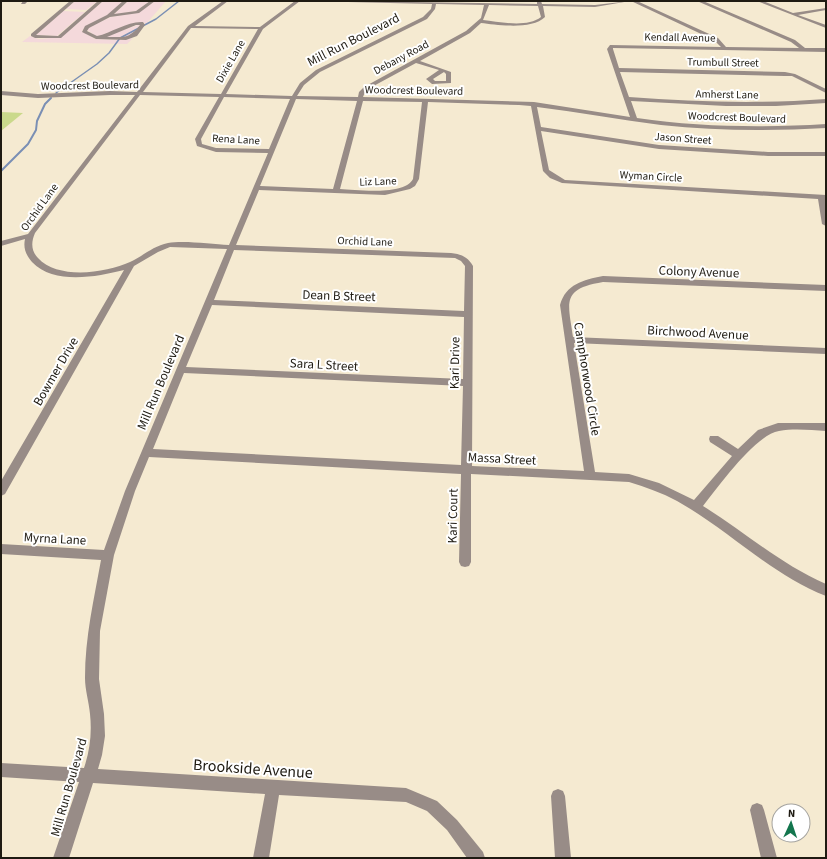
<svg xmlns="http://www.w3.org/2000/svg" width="827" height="859" font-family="'Source Sans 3',sans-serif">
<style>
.commercial{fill:#f4d9db}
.green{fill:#cad98b}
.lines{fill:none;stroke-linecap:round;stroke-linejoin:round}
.stream-far1{stroke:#7a8fb4;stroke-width:1.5}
.stream{stroke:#7a8fb4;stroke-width:2}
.minor{fill:#988c87;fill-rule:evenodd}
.labels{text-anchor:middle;stroke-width:4;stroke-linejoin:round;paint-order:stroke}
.far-street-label{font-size:11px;fill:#1f1b12;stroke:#fff}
.street-label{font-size:13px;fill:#1f1b12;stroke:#fff}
.near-street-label{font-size:16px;fill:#1f1b12;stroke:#fff}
</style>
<rect width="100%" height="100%" fill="#f5ead1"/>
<path class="commercial" d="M75 1H98L86 10 66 9Z
M103 1H123L108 16 85 27 82 31 95 39 125 40 133 38 127 44 22 42 30 36 39 39 61 37Z
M128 1H151L136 11 113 15Z
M155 1H166L146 24 142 22 97 37 87 30 89 27 111 17 139 12Z
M63 11 85 12 57 36 36 35Z
M137 25H140L129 37 101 38Z"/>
<path class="green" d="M1 112 23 113 1 131Z"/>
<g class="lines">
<path class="stream-far1" d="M56 93 97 64 109 53 120 38 156 19 179 1"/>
<path class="stream" d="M1 171 28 144 36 130 37 121 45 104 51 98"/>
<path class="minor" d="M23 1H28L25 4H21Z
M70 1H75L36 35 58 36 98 1H103L61 38H35L31 36V34Z
M123 1H128L114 14 136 11 150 1H155L139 13 110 17 89 28 87 31 97 36C111 33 128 21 143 22L145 25 137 36 126 40 96 39 82 32 85 26 107 15ZM136 25H140C129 39 124 37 107 37Z
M223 1H228L195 26 260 27 295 1H300L263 29 226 94 292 96 300 83 316 70 423 17 431 9 432 4 348 2 346 1 537 4V1H541L542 4 595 5 630 1 595 7 543 6 545 17C532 30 498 25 481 23L470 33 420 61 451 72V83L432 84 426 79 439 70 416 63 368 89 365 92 363 97 534 102 630 117 607 49 610 45 721 47 714 40 631 1H637L718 38 726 47 799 48 791 42 697 1H703L795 40 805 48H826V52L613 48V49L619 68 785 72 795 74 826 89V93L792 76H785L620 72 629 97C695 102 760 104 826 99V103L776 106H726L631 101 637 118C699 127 763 128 826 124V128C771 131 716 131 661 125 620 120 579 112 537 107L541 127 659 145 768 152H826V156H768L659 149 541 131 549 170 565 180 826 195V226L822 224 818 199 562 183 550 178 543 171 531 106 519 105 428 102 419 179 415 186 410 189 385 195 259 190 236 245 451 253C461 254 468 257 473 266L472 466 584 471 560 305C566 284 583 280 603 276L826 285V291L603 282C561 289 568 302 573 337L826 348V354L574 343 595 472 629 474 659 483 694 500 732 456 710 442 709 439 710 436H718L738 449 758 430 778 423H826V431C811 430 794 428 779 431 755 435 719 486 703 506 745 532 780 564 826 584V596C770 574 729 530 677 501 662 493 646 487 629 482L471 474V562L469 566 465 567 461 566 459 562 461 474 149 457 135 491 114 555 100 631 99 679 104 714 105 736 102 755 98 769 406 788 437 801 457 820 483 852 485 858H467L447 830 427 811 406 802 279 795 269 858H253L265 794 93 783 69 858H53L79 782 1 777V763L84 768C90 750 92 733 90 714 89 702 85 690 85 678 85 637 94 599 101 560L1 554V544L104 550 125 491 227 249 170 247 158 252 134 266 5 494 1 496V481L124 270C96 277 54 285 32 262 26 255 23 248 25 239L1 246V241L28 234 135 95H110L38 98 1 95V91L38 94 110 91 137 92 188 26ZM436 4 484 5 481 18 466 31 364 87 359 92 358 97 297 96 304 85 320 72 427 19 435 9ZM489 5 538 6 541 17C527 28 500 22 483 20ZM191 28 258 29 221 94 143 92ZM444 72 446 74V81H435L433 79ZM140 95 219 97 195 139 197 146 216 152 268 153 229 245C212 244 183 240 168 243 153 246 143 256 130 262 106 273 58 280 38 258 31 251 31 242 35 233ZM224 97 290 99 269 149 216 148 202 144 201 139ZM296 99 357 101 333 189 260 186ZM363 101 422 102 413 179C404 196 357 190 340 189ZM234 250 455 258 461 261 465 266 464 311 214 300ZM212 305 464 317 463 379 186 367ZM184 373 463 386 461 465 153 449Z
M757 1H763L793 13 826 8V10L798 15 826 25V28Z
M558 789 563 791 565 796 571 858H555L551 796 553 791Z
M757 803 762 805 764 810 777 858H761L750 810 752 805Z"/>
</g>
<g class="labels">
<g class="far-street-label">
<text transform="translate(680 37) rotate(1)" y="4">Kendall Avenue</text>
<text transform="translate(401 57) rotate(-28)" y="4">Debany Road</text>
<text transform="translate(230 61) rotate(-60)" y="4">Dixie Lane</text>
<text transform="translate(723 62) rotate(1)" y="4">Trumbull Street</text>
<text transform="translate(90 85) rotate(-1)" y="4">Woodcrest Boulevard</text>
<text transform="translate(414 90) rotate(1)" y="4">Woodcrest Boulevard</text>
<text transform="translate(727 94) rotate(1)" y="4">Amherst Lane</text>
<text transform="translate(737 117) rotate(2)" y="4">Woodcrest Boulevard</text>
<text transform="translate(683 138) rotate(4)" y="4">Jason Street</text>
<text transform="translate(236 139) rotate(3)" y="4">Rena Lane</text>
<text transform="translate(651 176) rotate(3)" y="4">Wyman Circle</text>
<text transform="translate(378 181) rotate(-2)" y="4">Liz Lane</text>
<text transform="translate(39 207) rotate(-54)" y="4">Orchid Lane</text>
<text transform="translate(365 241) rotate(2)" y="4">Orchid Lane</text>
</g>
<g class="street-label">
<text transform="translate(353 39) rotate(-27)" y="5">Mill Run Boulevard</text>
<text transform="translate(699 271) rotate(2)" y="5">Colony Avenue</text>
<text transform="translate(339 295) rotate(2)" y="5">Dean B Street</text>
<text transform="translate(698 332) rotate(3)" y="5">Birchwood Avenue</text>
<text transform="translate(454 363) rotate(-89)" y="5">Kari Drive</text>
<text transform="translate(324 364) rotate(3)" y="5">Sara L Street</text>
<text transform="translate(55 371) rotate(-60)" y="5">Bowmer Drive</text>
<text transform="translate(588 379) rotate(81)" y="5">Camphorwood Circle</text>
<text transform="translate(160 382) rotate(-67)" y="5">Mill Run Boulevard</text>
<text transform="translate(502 458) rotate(3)" y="5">Massa Street</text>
<text transform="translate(452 516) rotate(-89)" y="5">Kari Court</text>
<text transform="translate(55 538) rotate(3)" y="5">Myrna Lane</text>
<text transform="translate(68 787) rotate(-74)" y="5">Mill Run Boulevard</text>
</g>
<g class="near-street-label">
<text transform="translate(253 768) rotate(4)" y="6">Brookside Avenue</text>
</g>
</g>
<rect width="827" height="859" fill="none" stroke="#1f1b12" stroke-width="4"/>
<g transform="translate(791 823) rotate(3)"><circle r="19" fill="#ffffff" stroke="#a5a4a0"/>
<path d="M0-3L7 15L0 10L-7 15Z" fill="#13764e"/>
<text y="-6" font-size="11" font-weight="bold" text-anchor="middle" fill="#1f1b12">N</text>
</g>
</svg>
